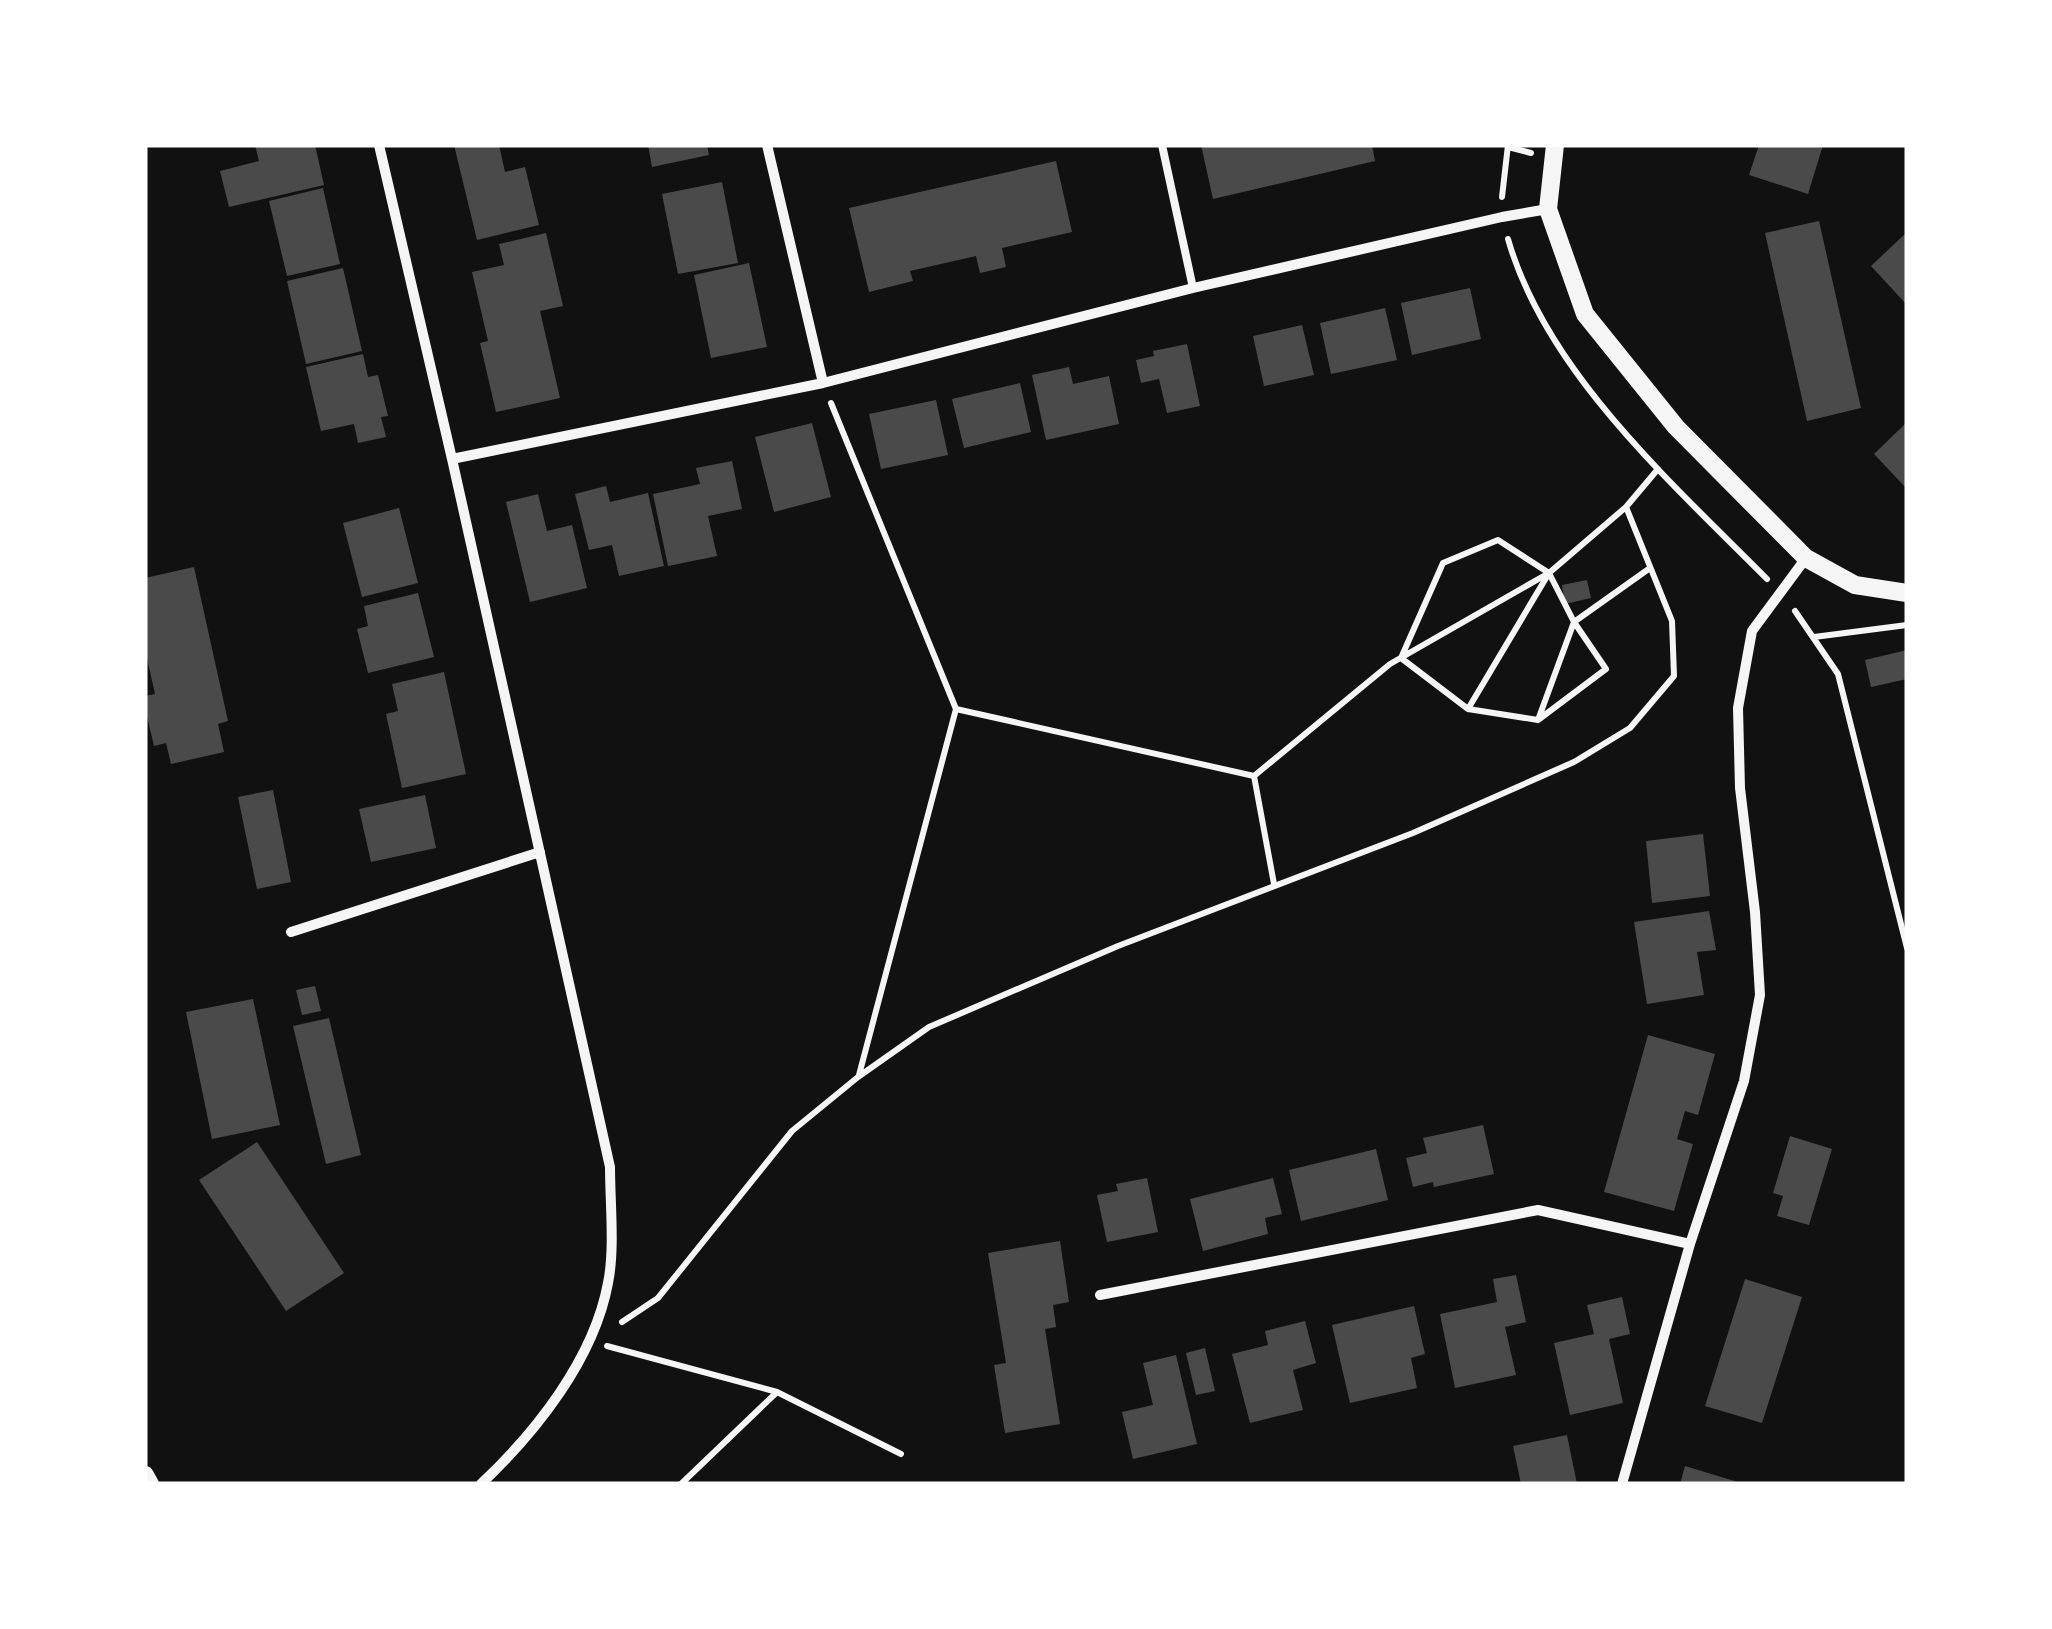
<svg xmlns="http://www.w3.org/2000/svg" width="2052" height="1629" font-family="'IBM Plex Serif',serif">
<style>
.building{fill:#4a4a4a}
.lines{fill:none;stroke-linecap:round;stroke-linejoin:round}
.path{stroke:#f5f5f5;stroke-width:6}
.service{stroke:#f5f5f5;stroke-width:8}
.minor{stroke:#f5f5f5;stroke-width:10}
.tertiary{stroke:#f5f5f5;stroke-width:18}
</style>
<rect width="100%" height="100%" fill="#111"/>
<path class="building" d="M255 145H315L324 185 229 207 220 171 259 161Z
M454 145H499L505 172 525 167 539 225 477 240Z
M648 145H707L709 155 652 167Z
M1201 145H1372L1375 161 1213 199Z
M1759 145H1823L1808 194 1749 175Z
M1056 161 1072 232 1002 248 1006 267 980 273 976 256 910 271 913 281 869 292 849 208Z
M722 182 738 263 678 274 662 194Z
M323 188 340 264 287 276 269 201Z
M1819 221 1861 408 1807 421 1765 233Z
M1907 232V305L1871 266Z
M546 233 563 306 540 311 560 398 496 412 480 343 488 341 472 272 504 265 499 244Z
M749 263 767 347 711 358 694 275Z
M343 268 362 351 306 364 287 281Z
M1470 288 1481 339 1412 355 1401 303Z
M1385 308 1397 360 1331 374 1320 323Z
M1302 325 1314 375 1264 386 1253 336Z
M1187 344 1200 406 1167 413 1159 379 1141 383 1136 360 1154 356 1153 351Z
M363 354 368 377 378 375 388 416 381 417 386 437 358 443 354 424 321 431 306 367Z
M1069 367 1073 384 1109 376 1119 424 1046 440 1032 375Z
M1020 383 1031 432 964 448 952 399Z
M936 400 948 455 881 469 869 414Z
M1907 422V489L1874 454Z
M812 423 831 497 774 512 755 437Z
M732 461 742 509 708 516 717 556 668 566 653 494 700 484 696 468Z
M606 486 610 502 648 493 664 566 619 576 612 545 589 550 575 494Z
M538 494 547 531 572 525 587 588 530 602 506 502Z
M399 508 418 583 362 597 343 523Z
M194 567 228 721 218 724 224 752 171 764 166 743 154 746 145 708V696L155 694 145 649V578Z
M1587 580 1591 598 1565 604 1562 585Z
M418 593 434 657 368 673 357 629 368 626 364 606Z
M1907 650V679L1871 687 1865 660Z
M444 672 466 774 402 788 386 714 398 711 392 684Z
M273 790 291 882 257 889 238 797Z
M425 795 436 848 371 862 359 809Z
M1703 834 1710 896 1652 903 1646 841Z
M1709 911 1716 950 1697 952 1704 995 1647 1004 1634 922Z
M315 986 321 1011 302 1015 296 990Z
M253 999 280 1125 212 1139 186 1012Z
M329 1018 361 1155 326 1164 293 1026Z
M1648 1035 1715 1054 1698 1115 1685 1111 1677 1139 1693 1144 1674 1211 1604 1192Z
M1483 1125 1494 1174 1434 1187 1433 1182 1413 1187 1406 1158 1427 1153 1423 1138Z
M1790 1136 1832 1149 1809 1225 1777 1216 1783 1196 1773 1193Z
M257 1142 344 1273 286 1311 199 1180Z
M1376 1149 1388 1200 1301 1221 1289 1170Z
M1147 1178 1158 1232 1107 1242 1097 1195 1118 1191 1116 1184Z
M1273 1178 1282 1214 1265 1218 1268 1234 1203 1251 1190 1199Z
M1060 1241 1069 1302 1053 1305 1056 1327 1045 1329 1060 1424 1005 1433 994 1365 1006 1363 988 1253Z
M1516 1275 1526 1322 1505 1327 1516 1375 1455 1388 1440 1314 1497 1302 1493 1279Z
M1745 1279 1802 1297 1762 1423 1705 1406Z
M1622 1297 1630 1334 1609 1339 1623 1403 1570 1415 1554 1343 1594 1334 1587 1305Z
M1414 1306 1425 1354 1411 1358 1417 1388 1350 1403 1332 1325Z
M1305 1321 1316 1363 1293 1370 1303 1410 1250 1423 1232 1354 1268 1345 1265 1331Z
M1205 1348 1215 1391 1196 1395 1186 1353Z
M1176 1355 1197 1444 1133 1459 1122 1412 1153 1405 1143 1363Z
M1567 1435 1577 1484H1521L1513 1446Z
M1685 1466 1741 1483V1484H1680Z"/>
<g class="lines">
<path class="path" d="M1508 147 1531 153
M1502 197 1508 145
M1508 239C1546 372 1672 483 1767 579
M831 403 956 709
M1795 611 1838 674 1907 948
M1814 637 1907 625
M1468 709 1538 720 1574 622 1650 568
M1538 720 1606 669 1574 622 1549 573 1498 540 1443 563 1401 658 1468 709 1549 573
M1274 884 1254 776 1390 664 1549 573 1626 507
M859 1075 956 709 1254 776
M622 1322 658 1298 792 1131 858 1077 929 1027 1118 946 1413 833 1574 762 1630 728 1674 676 1672 621 1626 507 1658 469
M607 1346 777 1392 901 1454
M681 1484 776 1393"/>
<path class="service" d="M1162 145 1193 288"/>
<path class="minor" d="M379 145 452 459
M767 145 823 383
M291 932 540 852
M1100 1295 1538 1210 1690 1244
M481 1484C536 1432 594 1359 608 1283 615 1249 610 1203 610 1167L452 459 823 383 1193 288 1502 217 1548 209
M1622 1484 1690 1244 1744 1081 1760 995 1755 912 1740 788 1738 708 1752 631 1806 558"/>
<path class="tertiary" d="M1555 145 1548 209 1585 314 1676 427 1806 558 1855 585 1907 593
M145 1475 150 1484"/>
</g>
<rect width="2052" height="1629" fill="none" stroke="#ffffff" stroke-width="295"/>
</svg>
